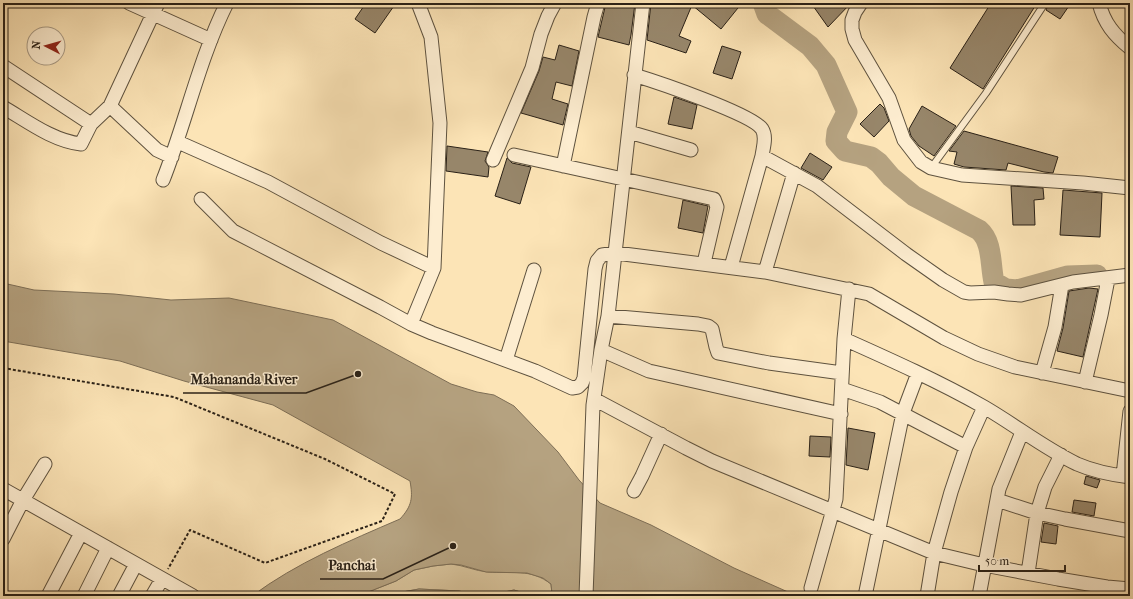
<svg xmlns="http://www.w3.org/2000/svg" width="1133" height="599" font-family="'IM FELL French Canon',serif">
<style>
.green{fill:#d8c39b;stroke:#817259}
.water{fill:#b5a280;stroke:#7d6e56}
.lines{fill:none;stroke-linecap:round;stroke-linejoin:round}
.river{stroke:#b5a280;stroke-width:21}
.building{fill:#97866a;stroke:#2a2117}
.service-casing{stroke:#5e523f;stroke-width:8}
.minor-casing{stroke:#5e523f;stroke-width:15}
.path{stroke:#2a2117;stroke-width:2;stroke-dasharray:3 2;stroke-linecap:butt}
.service{stroke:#fdedd0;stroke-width:6}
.minor{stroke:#fdedd0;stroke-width:13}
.leader{fill:none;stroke:#2a2117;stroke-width:1.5}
.callout-dot{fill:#2a2117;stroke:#fdedd0;stroke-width:1.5}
.callout-label{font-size:14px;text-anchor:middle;font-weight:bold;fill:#2a2117;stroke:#fdedd0;stroke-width:3;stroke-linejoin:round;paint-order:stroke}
</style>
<rect width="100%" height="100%" fill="#fce4b6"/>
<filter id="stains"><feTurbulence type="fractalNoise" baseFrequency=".005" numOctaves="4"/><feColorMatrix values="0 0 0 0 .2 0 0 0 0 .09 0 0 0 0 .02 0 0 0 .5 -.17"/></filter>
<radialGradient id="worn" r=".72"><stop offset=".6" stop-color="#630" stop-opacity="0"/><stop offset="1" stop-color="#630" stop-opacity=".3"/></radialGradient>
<path class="green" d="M451 564C463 565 475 571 488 572 512 574 530 568 551 584L552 594 549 596H533L514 590 491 595 480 596 459 591 419 589 397 593 388 596H358L396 581 414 570 433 566Z"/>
<path class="water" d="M3 283 34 290 114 294 171 300 229 298 333 320 451 384 477 392 494 395 514 406 558 452 579 480 600 503 651 525 734 568 797 596H549L552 594 551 584 543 578 527 573 486 572 461 565 451 564 433 566 414 570 396 581 358 596H252C296 563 349 541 400 519 412 506 413 498 410 481L273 405 184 381 120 361 3 341Z
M419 589 459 591 480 596 491 595 514 590 533 596H388L397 593Z"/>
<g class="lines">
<path class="river" d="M763 3 767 14 810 46 826 65 847 112 837 132 836 141 845 151 871 157 879 163 891 177 914 196 979 230C993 242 990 265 994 282L1006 289 1017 290 1068 276 1097 275"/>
</g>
<path class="building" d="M366 3H396L375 33 355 19Z
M606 3H635L631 35 629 45 598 37Z
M651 3H742L721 29 692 5 679 36 691 41 686 53 647 40Z
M811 3H851L828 27Z
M991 3H1040L1039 4 1037 3 983 89 950 68Z
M1049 3H1071L1060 19 1046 10Z
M559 45 579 51 572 86 556 82 552 99 568 104 563 125 521 113 539 71 543 57 555 60Z
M722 46 741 52 732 79 713 73Z
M674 97 697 105 692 129 668 124Z
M880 104 884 108 889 121 874 137 860 124Z
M922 106 956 126 934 156 919 146 911 136 909 129Z
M964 131 1058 157 1053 173 1044 172 1008 163 1006 170 964 167 954 164 957 152 949 151Z
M447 146 488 152 485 161 489 167 488 177 446 171Z
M810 153 832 167 823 180 801 168Z
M507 158 512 163 531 167 520 204 495 196Z
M1011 186 1043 188 1044 199 1034 200 1035 225H1013Z
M1063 190 1102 193 1100 237 1060 235Z
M683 200 708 206 703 233 678 228Z
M1089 288 1098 289 1083 357 1057 351 1063 328 1069 291Z
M848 428 875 433 868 470 846 465Z
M810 436 831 437 830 457 809 456Z
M1086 476 1100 480 1097 488 1084 484Z
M1074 500 1096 503 1094 516 1072 512Z
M1044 523 1058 526 1056 544 1041 542Z"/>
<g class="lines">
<defs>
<path id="service" d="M931 168 986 93 1045 3"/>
<path id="minor" d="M129 3 211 40
M861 3 855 12 852 20V29L855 40 889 98 904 140 921 162 931 168 962 175 1083 183 1130 188
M1099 3C1104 23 1114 35 1130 48
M3 66 91 124
M634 75C657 82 752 114 762 129 767 137 763 148 762 156L731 267
M110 106 158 3
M3 107C27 121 53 141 81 144L91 124 110 106 157 150 172 157
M629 132 691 150
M178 142 268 182 381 243 434 268
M514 155 714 199 717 207 704 263
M762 156 817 186 906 254 943 280 964 292 970 293 994 292 1008 294 1021 295 1073 282 1130 275
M493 160 532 68 541 34 548 16 555 3
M563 166 594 17 598 3
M163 180C186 122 199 59 227 3
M201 199 233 231 380 307 411 324 432 333 535 371 572 388 578 387 582 383 584 378 595 269 597 261 602 255 616 253 765 272 869 294 944 338 978 354 1015 367 1130 391
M765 272 794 173
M608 316 698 324 708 326 712 329 716 347 718 353 723 354 769 363 842 373
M411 324 434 268 440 123 431 37 418 3
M844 339C891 360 938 381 984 407 1015 425 1044 448 1077 464 1093 471 1113 475 1130 477
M601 350 649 371 841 414
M506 360 534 270
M1042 373 1055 327 1062 285
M1085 382 1101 315 1108 279
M842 389 880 402 966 447
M594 399 686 448 712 461 934 553 984 565 1058 579 1107 587 1130 589
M1123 476 1130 411
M3 489 193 596
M634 491 642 476 661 434
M997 500 1037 513 1065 519 1130 531
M3 539 23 500 45 464
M1028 573 1037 513 1045 487 1061 455
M811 588 836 499 844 339 849 289
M48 596 81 533
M84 596 108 548
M119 596 136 564
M152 596 162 579
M586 596 593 405 601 350 608 316 643 3
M865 596 903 413 918 373
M927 596 934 553 951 492 966 447 984 407
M979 596 999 489 1022 432"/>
</defs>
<use href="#service" class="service-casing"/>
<use href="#minor" class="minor-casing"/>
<path class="path" d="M3 368 174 397 325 459 395 494 382 521 265 563 190 530 168 569"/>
<use href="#service" class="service"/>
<use href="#minor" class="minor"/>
</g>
<path class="leader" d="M358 374L306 393H183M453 546L383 579H320"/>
<g class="callout-dot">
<circle cx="358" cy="374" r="4"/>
<circle cx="453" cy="546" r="4"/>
</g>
<g class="callout-label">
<text x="244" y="384">Mahananda River</text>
<text x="352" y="570">Panchai</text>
</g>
<rect width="1133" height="599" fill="none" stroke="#fce4b6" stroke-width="16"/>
<rect x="4" y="4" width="1125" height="591" fill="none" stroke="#2a2117" stroke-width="2"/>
<rect x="8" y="8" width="1117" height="583" fill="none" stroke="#2a2117"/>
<g transform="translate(46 46) rotate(276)"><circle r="19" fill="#fdedd0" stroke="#a99b86"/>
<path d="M0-3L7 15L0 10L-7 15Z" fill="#8f2418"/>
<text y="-6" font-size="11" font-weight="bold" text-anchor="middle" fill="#2a2117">N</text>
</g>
<path d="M979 565v6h86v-6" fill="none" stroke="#2a2117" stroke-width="2"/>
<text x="985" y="565" font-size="12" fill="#2a2117" stroke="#fdedd0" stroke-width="3" paint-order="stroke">50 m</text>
<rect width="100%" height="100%" filter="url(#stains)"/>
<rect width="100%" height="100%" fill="url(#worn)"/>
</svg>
